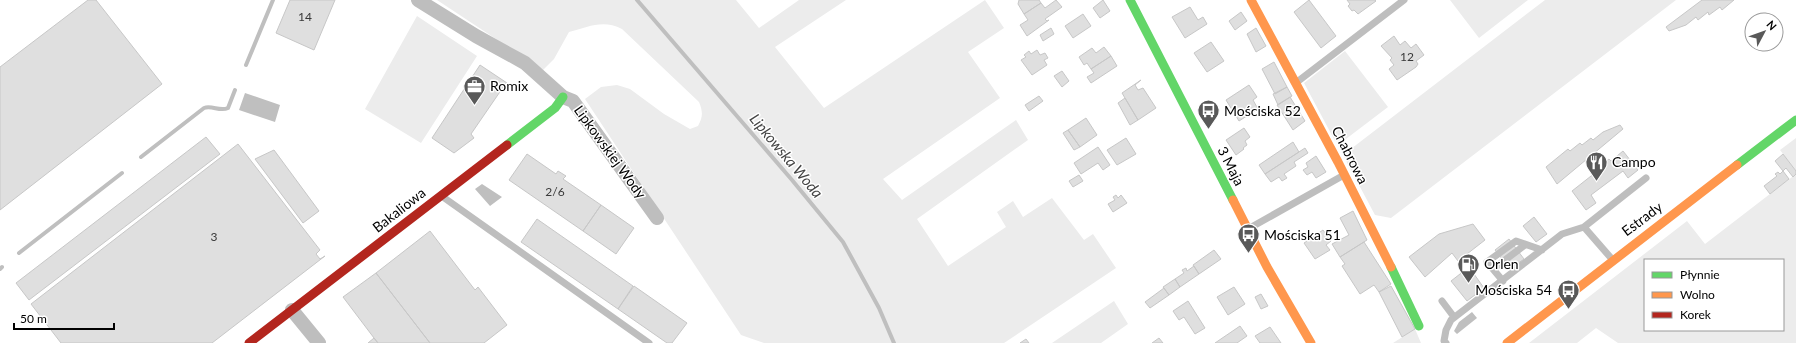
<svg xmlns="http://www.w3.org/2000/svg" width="1796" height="343" font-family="Lato,sans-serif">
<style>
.green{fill:#ececec;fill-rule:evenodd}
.water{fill:#bfbfbf}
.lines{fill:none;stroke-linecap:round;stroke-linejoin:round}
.stream{stroke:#bfbfbf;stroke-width:4}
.building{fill:#dfdfdf;stroke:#c7c7c7}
.lane{stroke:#bebebe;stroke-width:7}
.street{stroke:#bebebe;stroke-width:14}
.fast{stroke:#63d668;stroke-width:9}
.slow{stroke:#ff974d;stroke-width:9}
.jam{stroke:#b3261e;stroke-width:9}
.labels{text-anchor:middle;stroke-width:3;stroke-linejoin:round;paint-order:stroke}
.number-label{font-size:12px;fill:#383838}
.poi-label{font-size:14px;fill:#000;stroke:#fff;text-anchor:start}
.street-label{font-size:14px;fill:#000;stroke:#fff}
.water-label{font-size:15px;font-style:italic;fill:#444;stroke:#fff}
</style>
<rect width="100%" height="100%" fill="#fff"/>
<path class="green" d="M437 0H736L759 28 799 0H846L775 47 824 108 985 0 1004 28 968 52 1000 98 883 179 902 200 1016 120 1028 140 917 219 948 266 1006 227 997 212 1013 201 1023 217 1052 198 1084 240 1093 234 1116 268 1004 343H764L741 335 585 99 601 87 617 85 630 89 664 114 690 129 698 126C703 117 703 112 699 102L622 29C603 19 588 27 569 32L554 59 543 70Z
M1450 0H1528L1479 38Z
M1545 0H1676L1391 218 1375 215 1343 155Z
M417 16 477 56 421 143 365 109Z
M1345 51 1388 107 1342 142 1335 141 1304 83Z
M1796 138V171L1780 150Z
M1796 174V343H1618L1596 328 1577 343H1529L1687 221 1705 244ZM1645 260H1783V330H1645Z
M1114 301 1128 324 1101 343H1052Z
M1415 329 1421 343H1393Z"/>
<path class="water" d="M245 93 280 105 275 122 239 110Z
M482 184 502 197 490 206 475 189Z
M1472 312 1477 318 1457 334 1454 331 1459 322Z"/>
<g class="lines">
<path class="stream" d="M637 0 792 180 843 242 879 308 894 343
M246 65 273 0
M141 157 204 108C212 105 220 112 228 108L235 90
M19 253 122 173
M0 269 2 267"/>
</g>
<path class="building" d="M88 0H96L162 84 0 210V67Z
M290 0H335L314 50 276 33Z
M1019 0H1039L1041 3 1024 14 1018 4Z
M1056 0 1062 7 1045 19 1047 21 1049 20 1027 36 1020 25 1028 20 1024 14 1041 3 1045 8Z
M1103 0 1110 11 1100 18 1093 8Z
M1309 0 1336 36 1321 48 1294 12Z
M1347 0H1375L1376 1 1358 14 1354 10 1352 11 1348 6 1350 4Z
M1702 0H1734L1722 10 1720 7 1709 15 1708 12 1698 20 1696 17 1686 25 1669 31 1666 27Z
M1190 7 1198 20 1203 17 1207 24 1185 38 1172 17Z
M1241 12 1247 21 1235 30 1229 21Z
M1083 14 1091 26 1073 38 1065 26Z
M1051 28 1054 34 1043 41 1040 35Z
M1256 28 1266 46 1256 52 1247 34Z
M1394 36 1400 45 1405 41 1411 48 1416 44 1424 55 1416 61 1418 64 1416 67 1397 80 1389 69 1394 65 1390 60 1392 58 1381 46Z
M1211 42 1224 61 1207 72 1194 53Z
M1104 47 1111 56 1091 69 1087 63 1084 65 1079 57 1092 48 1096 53Z
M1037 50 1040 55 1045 53 1048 58 1044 60 1047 65 1032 75 1021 60 1026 57 1024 55 1029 51 1031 54Z
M1111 56 1117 66 1091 83 1087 77 1094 73 1091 69Z
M1274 62 1287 87 1275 94 1262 69Z
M480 65 507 83H506L471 134 474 138 454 153 432 138Z
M1062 71 1069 81 1062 87 1054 76Z
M1141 80 1135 85 1138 90 1143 88 1156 108 1138 120 1122 93Z
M1249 85 1257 97 1253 100 1258 109 1239 121 1226 100Z
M1287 87 1292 96 1278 105 1273 94Z
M1039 96 1043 101 1029 111 1025 105Z
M1290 97 1305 121 1293 130 1277 105Z
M1125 98 1138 120 1130 125 1118 103Z
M1086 118 1097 135 1080 147 1068 130Z
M1620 125 1623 129 1557 184 1546 167 1568 149 1570 151 1580 143 1582 145 1591 138 1593 140 1603 132Z
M1244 128 1250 137 1245 141 1247 145 1243 148 1244 149 1236 155 1226 140Z
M1068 130 1080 147 1074 150 1063 133Z
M206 137 220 154 29 300 16 283Z
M1126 138 1136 154 1117 165 1107 150Z
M1293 142 1299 152 1265 174 1259 165Z
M238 144 320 250 316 254 320 259 325 256 212 343H61L31 304Z
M1098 147 1110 165 1103 170 1098 163 1081 174 1074 163Z
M1305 148 1308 153 1294 162 1296 166 1284 174 1287 178 1282 181 1279 177 1271 182 1265 174Z
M274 150 319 211 303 223 255 159Z
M1623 151 1638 170 1628 178 1623 171 1591 195 1596 203 1586 210 1572 191 1605 165 1604 163 1609 159 1611 161Z
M527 154 556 174 558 171 566 176 563 179 601 205 583 231 509 180Z
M1783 154 1796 171V174L1793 177 1786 168 1783 171 1775 161Z
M1316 156 1326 172 1316 178 1312 172 1307 175 1303 170 1308 167 1306 163Z
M1783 171 1789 179 1770 194 1764 186 1777 176 1775 174 1778 172 1780 174Z
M1079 175 1083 181 1073 187 1069 181Z
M1116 195 1118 198 1121 195 1127 203 1113 212 1108 204 1115 200 1113 197Z
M601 205 634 228 616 254 583 231Z
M1353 211 1367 240 1340 257 1332 244 1349 235 1340 218Z
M1534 217 1547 234 1536 242 1523 226Z
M537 219 633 286 618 309 521 242Z
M1473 224 1485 240 1458 261 1452 253 1425 277 1409 257 1439 234Z
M1323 230 1331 241 1326 245 1330 250 1315 259 1304 243Z
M430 231 475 290 478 287 507 325 484 343H430L376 273Z
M1509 239 1524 259 1510 269 1495 250Z
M1364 242 1391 284 1379 292 1374 285 1360 294 1342 266 1345 264 1340 257Z
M1214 250 1221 259 1199 274 1193 265Z
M1194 266 1199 274 1180 287 1175 279 1184 273 1182 270 1186 268 1187 271Z
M1469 267 1484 288 1467 301 1451 281Z
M376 273 430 343H378L374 338 343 297Z
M1175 279 1180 287 1169 295 1163 287Z
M634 286 687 323 672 343H667L618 309Z
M1391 286 1415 329 1402 337 1379 292Z
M1234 287 1245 304 1228 315 1217 297Z
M1164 288 1169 295 1150 308 1145 302Z
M1261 294 1268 306 1261 309 1255 297Z
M1188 301 1205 328 1195 334 1184 317 1179 320 1173 311Z
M1240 326 1247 336 1237 343H1215Z
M1270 327 1281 343H1260L1255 336Z
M374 338 378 343H368Z
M1159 338 1163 343H1152Z
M1026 339 1029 343H1020Z"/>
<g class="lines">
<path class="lane" d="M1297 82 1404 0
M443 197 649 343
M1584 227 1646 178
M1248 229 1344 175
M1493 269 1525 245
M1503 281 1487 262 1516 241 1542 250
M1442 301 1454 317
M1446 343 1444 341 1446 330 1451 320 1562 234 1584 227 1611 258"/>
<path class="street" d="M418 0 476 36 525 63 563 97 573 101 657 218
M292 310 319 343"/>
<path class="fast" d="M1130 0 1233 200
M507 145 555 108 563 97
M1737 165 1796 120
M1391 267 1419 326"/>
<path class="slow" d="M1251 0 1338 162 1391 267
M1233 200 1267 267 1311 343
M1507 343 1737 165"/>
<path class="jam" d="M249 343 507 145"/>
</g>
<defs>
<symbol id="office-pin" viewBox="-11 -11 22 30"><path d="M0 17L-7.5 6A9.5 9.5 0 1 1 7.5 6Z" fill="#595959" stroke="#fff"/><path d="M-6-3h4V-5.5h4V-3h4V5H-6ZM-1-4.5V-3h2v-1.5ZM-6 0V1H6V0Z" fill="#fff"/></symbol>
<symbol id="bus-pin" viewBox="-11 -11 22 30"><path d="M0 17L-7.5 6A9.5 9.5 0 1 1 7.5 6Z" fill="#595959" stroke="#fff"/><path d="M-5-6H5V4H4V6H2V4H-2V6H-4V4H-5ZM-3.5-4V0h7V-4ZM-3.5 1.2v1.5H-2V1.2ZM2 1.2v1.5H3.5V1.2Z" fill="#fff"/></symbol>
<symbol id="restaurant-pin" viewBox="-11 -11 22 30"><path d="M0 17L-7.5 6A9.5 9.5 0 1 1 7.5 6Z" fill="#595959" stroke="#fff"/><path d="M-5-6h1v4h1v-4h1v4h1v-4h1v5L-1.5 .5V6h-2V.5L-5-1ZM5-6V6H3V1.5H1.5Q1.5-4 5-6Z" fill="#fff"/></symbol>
<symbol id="fuel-pin" viewBox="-11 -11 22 30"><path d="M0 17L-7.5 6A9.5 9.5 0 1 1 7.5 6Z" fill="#595959" stroke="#fff"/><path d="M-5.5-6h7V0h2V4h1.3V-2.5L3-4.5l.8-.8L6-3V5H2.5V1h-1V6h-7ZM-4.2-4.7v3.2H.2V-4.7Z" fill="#fff"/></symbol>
</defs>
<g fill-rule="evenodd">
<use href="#office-pin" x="462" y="74" width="25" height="34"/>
<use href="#bus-pin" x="1196" y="98" width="25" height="34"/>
<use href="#restaurant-pin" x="1584" y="150" width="25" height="34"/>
<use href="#bus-pin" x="1236" y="222" width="25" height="34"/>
<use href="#fuel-pin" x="1456" y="252" width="25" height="34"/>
<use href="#bus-pin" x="1556" y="278" width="25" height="34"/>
</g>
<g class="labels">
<g class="number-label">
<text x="305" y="21">14</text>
<text x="1407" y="61">12</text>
<text x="555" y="196">2/6</text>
<text x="214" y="241">3</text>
</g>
<g class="poi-label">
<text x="490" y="91">Romix</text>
<text x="1224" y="116">Mościska 52</text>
<text x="1612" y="167">Campo</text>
<text x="1264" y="240">Mościska 51</text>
<text x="1484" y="269">Orlen</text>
<text x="1552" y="295" text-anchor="end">Mościska 54</text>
</g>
<g class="street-label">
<text transform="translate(610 152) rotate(54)" y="5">Lipkowskiej Wody</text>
<text transform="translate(1350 155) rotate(63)" y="5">Chabrowa</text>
<text transform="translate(1231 166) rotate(63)" y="5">3 Maja</text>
<text transform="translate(399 210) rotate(-38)" y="5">Bakaliowa</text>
<text transform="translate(1642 219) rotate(-37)" y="5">Estrady</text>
</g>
<g class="water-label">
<text transform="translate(786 156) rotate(50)" y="5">Lipkowska Woda</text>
</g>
</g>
<rect x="1644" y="259" width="140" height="72" fill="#ffffff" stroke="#999999"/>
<rect x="1652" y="272" width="20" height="6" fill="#63d668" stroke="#999999"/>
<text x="1680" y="279" font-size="12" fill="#000000">Płynnie</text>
<rect x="1652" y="292" width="20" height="6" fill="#ff974d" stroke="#999999"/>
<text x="1680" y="299" font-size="12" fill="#000000">Wolno</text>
<rect x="1652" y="312" width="20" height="6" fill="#b3261e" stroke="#999999"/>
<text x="1680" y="319" font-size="12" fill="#000000">Korek</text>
<g transform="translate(1764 32) rotate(49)"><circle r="19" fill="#ffffff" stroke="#999999"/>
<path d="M0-3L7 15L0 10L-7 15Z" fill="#595959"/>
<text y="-6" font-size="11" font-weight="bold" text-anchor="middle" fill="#000000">N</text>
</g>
<path d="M14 323v6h100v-6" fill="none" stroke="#000000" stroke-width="2"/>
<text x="20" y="323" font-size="12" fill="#000000" stroke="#ffffff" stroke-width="3" paint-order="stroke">50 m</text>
</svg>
